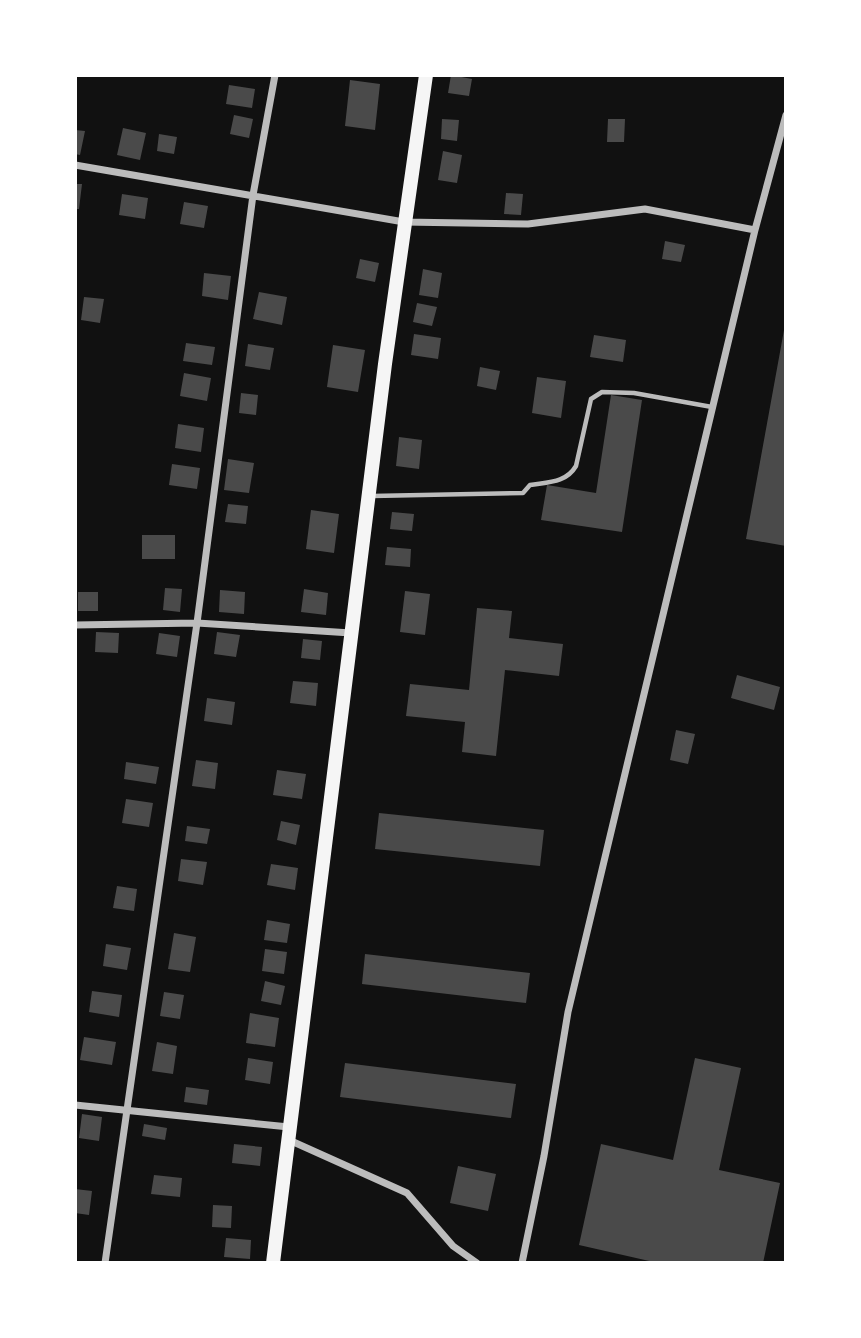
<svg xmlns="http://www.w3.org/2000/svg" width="861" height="1338" font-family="Manrope,sans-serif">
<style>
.building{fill:#4a4a4a}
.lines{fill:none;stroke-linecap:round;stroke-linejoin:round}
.service{stroke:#bcbcbc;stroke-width:4.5}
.minor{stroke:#bcbcbc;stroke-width:7}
.secondary{stroke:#f5f5f5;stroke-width:14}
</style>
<rect width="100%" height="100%" fill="#111"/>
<path class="building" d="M451 75 472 79 469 96 448 93Z
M350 80 380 84 375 130 345 126Z
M229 85 255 89 252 108 226 104Z
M234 115 253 119 249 138 230 134Z
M442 119 459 120 457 141 441 139Z
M608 119H625L624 142H607Z
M123 128 146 133 140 160 117 155Z
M75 130 85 131 80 155 75 154Z
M159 134 177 137 174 154 157 151Z
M443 151 462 155 457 183 438 180Z
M75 184H82L79 209H75Z
M506 193 523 194 521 215 504 214Z
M122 194 148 198 145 219 119 215Z
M184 202 208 206 204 228 180 224Z
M665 241 685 245 681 262 662 259Z
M360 259 379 263 375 282 356 278Z
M423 269 442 273 438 298 419 295Z
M204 273 231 276 228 300 202 296Z
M259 292 287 297 282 325 253 319Z
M84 297 104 299 100 323 81 320Z
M417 303 437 307 432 326 413 322Z
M784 330H786V546L746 539Z
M414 334 441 338 438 359 411 355Z
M594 335 626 340 623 362 590 357Z
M186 343 215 347 212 365 183 361Z
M248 344 274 348 270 370 245 366Z
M333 345 365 350 358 392 327 387Z
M480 367 500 371 496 390 477 386Z
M184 373 211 378 207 401 180 396Z
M537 377 566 381 561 418 532 413Z
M241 393 258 395 256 415 239 413Z
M611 395 642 400 622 532 541 520 547 485 596 493Z
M178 424 204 428 201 452 175 448Z
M399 437 422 440 419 469 396 466Z
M228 459 254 463 249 493 224 490Z
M172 464 200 468 197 489 169 485Z
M228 504 248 506 246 524 225 522Z
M311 510 339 514 334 553 306 549Z
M392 512 414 514 412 531 390 529Z
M142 535H175V559H142Z
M387 547 411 549 410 567 385 565Z
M165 588 182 589 180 612 163 610Z
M304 589 328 593 326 615 301 612Z
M220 590 245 592 244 614 219 612Z
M405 591 430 594 425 635 400 632Z
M78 592H98V611H78Z
M477 608 512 611 509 638 563 644 559 676 505 670 496 756 462 752 465 722 406 716 410 684 469 690Z
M96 632 119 633 118 653 95 652Z
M217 632 240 635 236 657 214 654Z
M159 633 180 636 177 657 156 654Z
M303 639 322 641 320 660 301 658Z
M737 675 780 687 774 710 731 698Z
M293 681 318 683 316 706 290 703Z
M207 698 235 702 232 725 204 721Z
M676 730 695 734 688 764 670 760Z
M196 760 218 763 215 789 192 786Z
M126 762 159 767 156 784 124 779Z
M277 770 306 774 302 799 273 795Z
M126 799 153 803 149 827 122 823Z
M379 813 544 830 540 866 375 849Z
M281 821 300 825 296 845 277 840Z
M187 826 210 829 207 844 185 841Z
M181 859 207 862 203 885 178 881Z
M271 864 298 868 295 890 267 885Z
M117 886 137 889 134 911 113 908Z
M267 920 290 924 287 943 264 940Z
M174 933 196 937 190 972 168 969Z
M106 944 131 948 127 970 103 966Z
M265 949 287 952 284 974 262 971Z
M365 954 530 973 526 1003 362 984Z
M265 981 285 986 281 1005 261 1001Z
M92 991 122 995 119 1017 89 1012Z
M164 992 184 995 180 1019 160 1016Z
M250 1013 279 1018 275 1047 246 1043Z
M84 1037 116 1042 112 1065 80 1060Z
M157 1042 177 1046 173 1074 152 1071Z
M248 1058 273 1062 270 1084 245 1080Z
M695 1058 741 1068 719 1170 780 1183 763 1263H658L579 1245 601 1144 673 1160Z
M345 1063 516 1084 511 1118 340 1097Z
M186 1087 209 1090 207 1105 184 1102Z
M82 1114 102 1117 99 1141 79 1138Z
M144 1124 167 1128 165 1140 142 1136Z
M234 1144 262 1147 260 1166 232 1163Z
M458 1166 496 1174 488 1211 450 1203Z
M154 1175 182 1178 180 1197 151 1194Z
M75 1189 92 1191 89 1215 75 1213Z
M213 1205 232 1206 231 1228 212 1227Z
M226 1238 251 1240 250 1259 224 1257Z"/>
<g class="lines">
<path class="service" d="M372 496 523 493 530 485C548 482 566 483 576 466L591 399 602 392 634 393 712 407"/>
<path class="minor" d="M75 165 404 222 528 224 645 209 755 230
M75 625 197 623 351 633
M75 1105 289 1127
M289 1140 407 1193 453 1246 477 1263
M105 1263 197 623 253 195 275 75
M522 1263 544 1156 568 1012 755 230 786 115"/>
<path class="secondary" d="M273 1263 385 364 426 75"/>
</g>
<rect width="861" height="1338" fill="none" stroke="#ffffff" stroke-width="154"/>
</svg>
